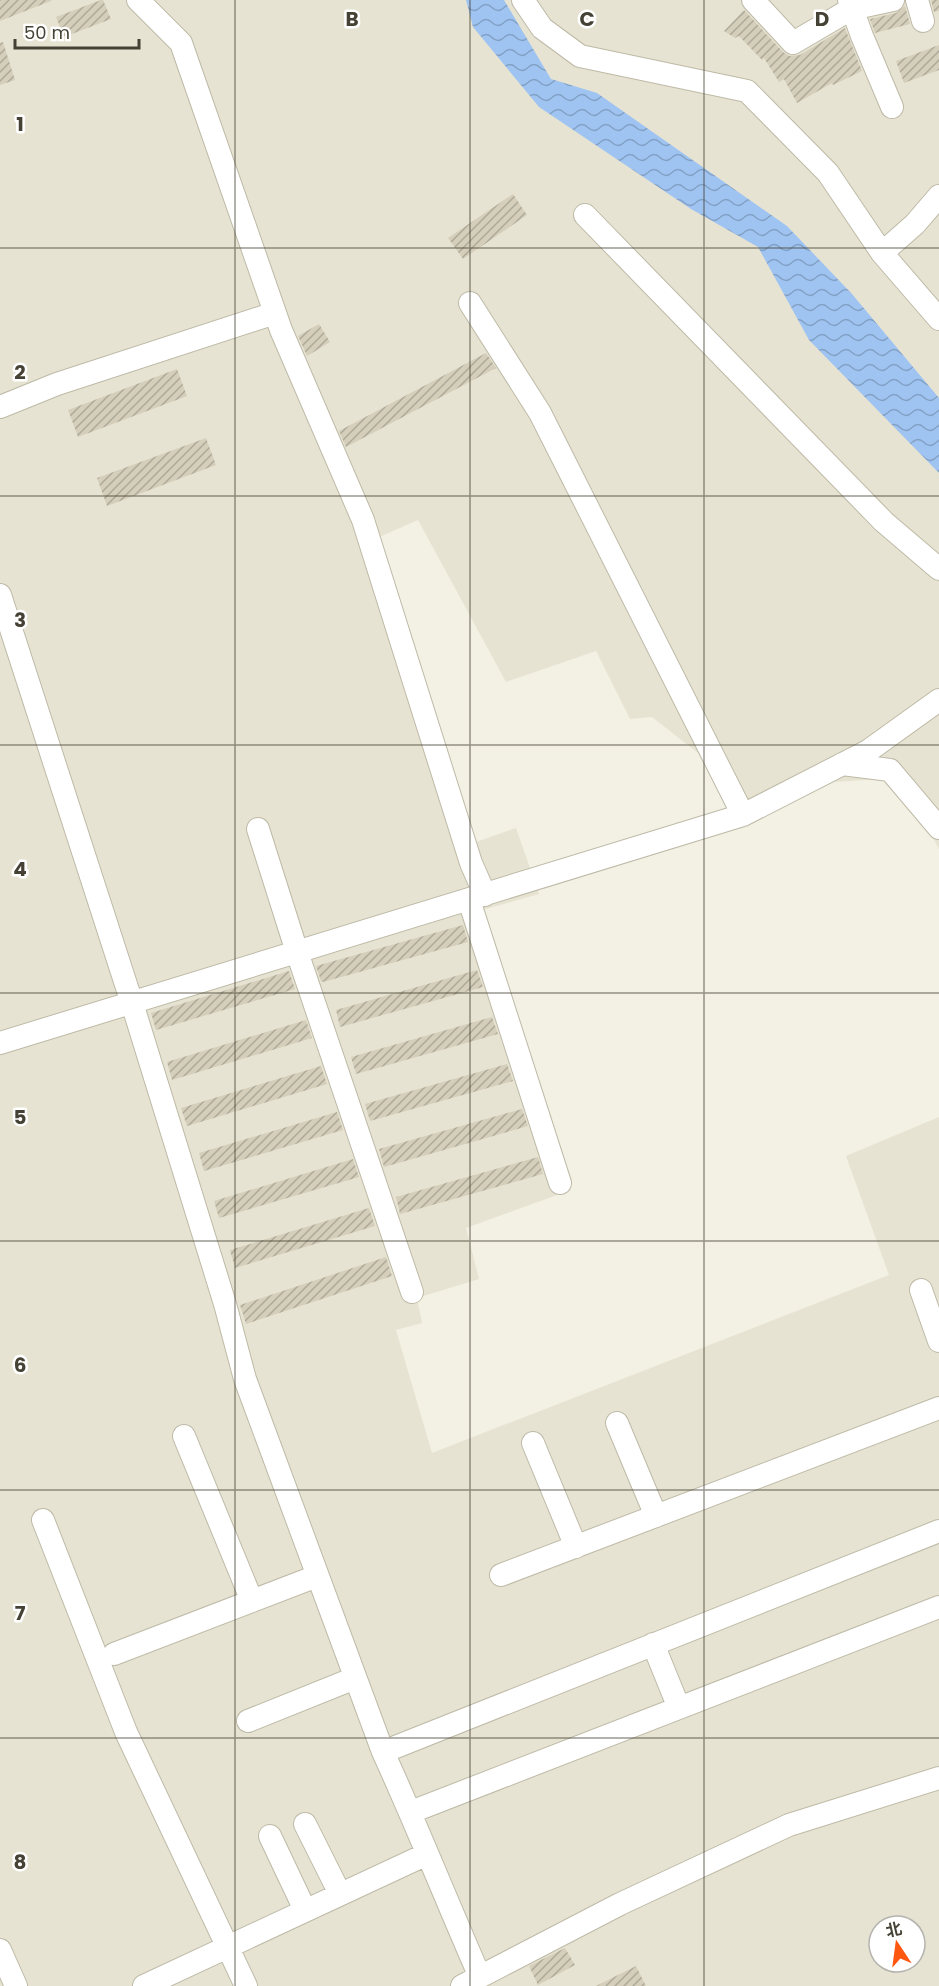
<svg xmlns="http://www.w3.org/2000/svg" width="939" height="1986" font-family="Poppins,'Noto Sans SC',sans-serif">
<style>
.residential{fill:#e7e3d2;fill-rule:evenodd}
.water{fill:url(#water-waves)}
.building{fill:url(#building-hatch)}
.lines{fill:none;stroke-linecap:round;stroke-linejoin:round}
.minor-casing{stroke:#bebaa7;stroke-width:24}
.minor{stroke:#fff;stroke-width:22}
.grid{fill:none;stroke:#454134;stroke-width:1.5;stroke-opacity:0.55}
.grid-label{font-size:20px;text-anchor:middle;font-weight:bold;fill:#454134;stroke:#fff;stroke-width:5;stroke-linejoin:round;paint-order:stroke}
</style>
<defs>
<pattern id="water-waves" width="16" height="10" patternUnits="userSpaceOnUse" patternTransform="scale(1.5)"><rect width="16" height="10" fill="#9fc4f2"/><path d="M0 5q4-4 8 0t8 0" fill="none" stroke="#83a1c5"/></pattern>
<pattern id="building-hatch" width="6" height="6" patternUnits="userSpaceOnUse" patternTransform="scale(1.5)"><rect width="6" height="6" fill="#d4ceba"/><path d="M-1 1l2-2M0 6l6-6M5 7l2-2" fill="none" stroke="#aea998"/></pattern>
</defs>
<rect width="100%" height="100%" fill="#f3f0e4"/>
<path class="residential" d="M0 0H939V849L930 832 884 779 834 782 739 829 698 753 652 717 630 719 596 651 506 682 418 520 377 538 476 842 516 828 539 894 482 910 571 1190 466 1228 479 1279 417 1298 422 1323 396 1330 432 1453 889 1275 846 1156 939 1117V1986H0ZM879 1926H915V1962H879Z"/>
<path class="water" d="M466 0H504L551 79 597 93 787 226 852 294 939 398V473L809 340 758 247 691 209 539 107 473 27Z"/>
<path class="building" d="M0 0H51V1L0 21Z
M101 0H103L111 19 64 37 56 17Z
M931 0H939V11L934 12Z
M905 6 910 24 875 33 870 19 896 13Z
M744 10 783 52 789 56 800 55 845 28 862 71 833 85 832 83 797 103 784 79 779 82 764 58 762 60 739 36 735 38 724 31Z
M3 42 15 80 0 85V43Z
M939 45V70L904 83 896 61Z
M513 194 527 215 463 259 448 238Z
M319 324 330 342 307 356 298 336Z
M486 353 496 368 346 447 339 431Z
M177 369 187 396 78 437 68 410Z
M206 438 216 465 107 506 97 478Z
M463 925 468 942 323 982 321 981 316 966Z
M477 970 483 987 340 1027 336 1010Z
M289 971 295 989 156 1030 151 1013Z
M492 1017 498 1034 356 1074 351 1057Z
M306 1020 312 1038 172 1080 167 1062Z
M507 1064 513 1081 370 1121 365 1104Z
M321 1066 327 1084 187 1126 181 1108Z
M522 1109 528 1126 384 1167 379 1149Z
M337 1112 343 1130 204 1171 199 1153Z
M538 1157 543 1174 400 1214 396 1197Z
M353 1159 359 1177 219 1218 214 1201Z
M369 1208 375 1226 235 1268 230 1250Z
M386 1257 392 1276 246 1324 240 1305Z
M565 1948 575 1965 538 1985 529 1966Z
M636 1966 646 1986H596Z"/>
<g class="lines">
<defs>
<path id="minor" d="M138 0 181 43 281 330 363 520 471 863 485 895
M523 0 542 28 580 56 747 91 828 173 882 253 939 319
M753 0 793 43 851 9 893 0
M849 0 862 36 892 107
M917 0 923 21
M585 215 884 522 939 569
M882 253 915 224 939 196
M470 303 540 413 743 815
M0 407 57 384 275 313
M0 595 132 1003 225 1304 245 1379 383 1752C417 1826 447 1902 480 1977
M842 764 890 770 939 828
M258 829 297 952 412 1292
M469 900 560 1183
M0 1043 743 815 868 751 939 700
M921 1290 939 1341
M617 1423 656 1516
M184 1436 252 1601
M533 1443 576 1547
M43 1520 126 1732 246 1986
M501 1575 939 1408
M653 1644 679 1708
M114 1654 317 1576
M248 1721 355 1678
M383 1752 939 1531
M411 1812 939 1607
M305 1824 340 1894
M270 1836 305 1910
M0 1950 16 1986
M144 1986 427 1854
M462 1986 620 1904 789 1825 939 1778"/>
</defs>
<use href="#minor" class="minor-casing"/>
<use href="#minor" class="minor"/>
</g>
<path class="grid" d="M235 0V1986M470 0V1986M704 0V1986M0 248H939M0 496H939M0 745H939M0 993H939M0 1241H939M0 1490H939M0 1738H939"/>
<g class="grid-label">
<text x="352" y="26">B</text>
<text x="587" y="26">C</text>
<text x="822" y="26">D</text>
<text x="20" y="131">1</text>
<text x="20" y="379">2</text>
<text x="20" y="627">3</text>
<text x="20" y="876">4</text>
<text x="20" y="1124">5</text>
<text x="20" y="1372">6</text>
<text x="20" y="1620">7</text>
<text x="20" y="1869">8</text>
</g>
<g transform="translate(897 1944) rotate(347)"><circle r="28" fill="#ffffff" stroke="#b5b3ae" stroke-width="1.5"/>
<path d="M0-4.5L10 22L0 15L-10 22Z" fill="#ff5610"/>
<text y="-9" font-size="16" font-weight="bold" text-anchor="middle" fill="#454134">北</text>
</g>
<path d="M15 39v9h124v-9" fill="none" stroke="#454134" stroke-width="3"/>
<text x="24" y="39" font-size="18" fill="#454134" stroke="#ffffff" stroke-width="4.5" paint-order="stroke">50 m</text>
</svg>
